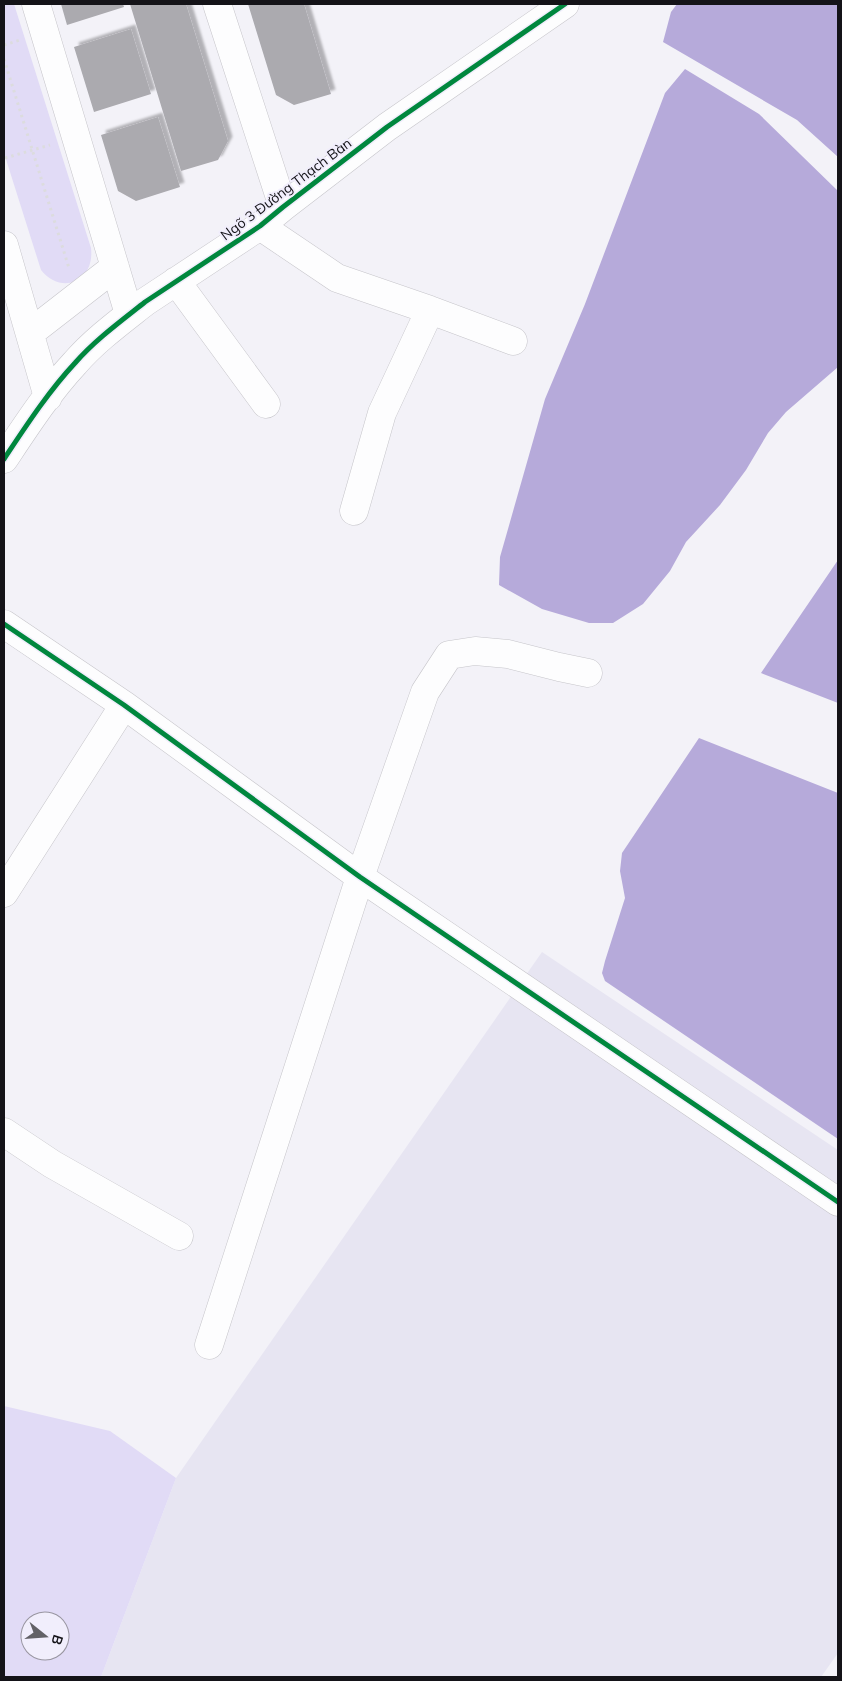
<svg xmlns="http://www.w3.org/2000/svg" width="842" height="1681" font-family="Mulish,sans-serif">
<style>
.built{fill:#e7e5f2}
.green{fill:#e1dbf6;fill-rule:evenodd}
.water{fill:#b6aada}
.building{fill:#abaaaf;filter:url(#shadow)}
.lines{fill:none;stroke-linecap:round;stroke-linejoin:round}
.minor-casing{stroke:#c6c5ca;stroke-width:29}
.path{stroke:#dcdcde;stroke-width:3;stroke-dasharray:2.5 4;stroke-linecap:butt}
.minor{stroke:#fdfdfe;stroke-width:28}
.cycleway-casing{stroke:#f1eefc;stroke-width:8}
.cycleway{stroke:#00873e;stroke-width:5}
.labels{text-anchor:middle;stroke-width:4;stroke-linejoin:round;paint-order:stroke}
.street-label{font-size:14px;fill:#141318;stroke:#f1eefc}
</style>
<defs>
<filter id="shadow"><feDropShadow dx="4.5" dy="-4.5" stdDeviation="1" flood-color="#0004"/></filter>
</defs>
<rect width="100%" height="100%" fill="#f3f2f8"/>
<path class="built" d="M542 952 838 1150V1653L821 1677H101L176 1478Z"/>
<path class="green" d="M4 4H14L91 248C95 281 62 296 41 270L4 153Z
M4 1406 110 1431 176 1478 101 1677H4ZM30 1621H60V1651H30Z"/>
<path class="water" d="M677 4H838V157L797 120 663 42 671 12Z
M685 69 759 114 838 191V367L786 412 768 433 746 470 720 505 686 542 670 571 643 604 613 623H589L542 609 499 585 500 557 545 399 585 304 665 93Z
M838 560V703L761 673Z
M699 738 838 793V1139L605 981 602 973 605 961 625 898 620 871 622 853Z"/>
<path class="building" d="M61 4H123L124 7 67 25Z
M130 4H186L228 141 218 160 181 171Z
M248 4H304L331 94 294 105 276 95Z
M131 29 151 94 94 112 74 47Z
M158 117 180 187 136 201 118 191 101 135Z"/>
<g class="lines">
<defs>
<path id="minor" d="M36 4 129 314
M217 4 283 207
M260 226 337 278 430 310 382 413 354 511
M4 245 48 397
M176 281 266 404
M430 310 513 341
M30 333 115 267
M4 459C26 426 48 392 75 363 95 340 121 321 145 302L260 226 283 207 387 127 565 4
M4 624 124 705 360 877 838 1202
M4 893 124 705
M4 1132 52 1164 179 1236
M209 1345 360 877 425 692 449 655 475 651 508 654 559 667 588 673"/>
</defs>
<use href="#minor" class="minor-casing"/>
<path class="path" d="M4 45 20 40
M4 59 69 268
M5 158 50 145"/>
<use href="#minor" class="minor"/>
<defs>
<path id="cycleway" d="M4 459C26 426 48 392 75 363 95 340 121 321 145 302L260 226 283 207 387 127 565 4
M4 624 124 705 360 877 838 1202"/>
</defs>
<use href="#cycleway" class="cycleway-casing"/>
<use href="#cycleway" class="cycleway"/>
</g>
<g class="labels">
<g class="street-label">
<text transform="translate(286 189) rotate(-37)" y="5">Ngõ 3 Đường Thạch Bàn</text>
</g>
</g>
<rect width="842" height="1681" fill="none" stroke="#141318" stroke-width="10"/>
<g transform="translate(45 1636) rotate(107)"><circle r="24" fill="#f1eefc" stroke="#9996a1"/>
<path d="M0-4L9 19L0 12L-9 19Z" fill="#626166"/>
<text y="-8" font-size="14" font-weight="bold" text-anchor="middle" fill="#141318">B</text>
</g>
</svg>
